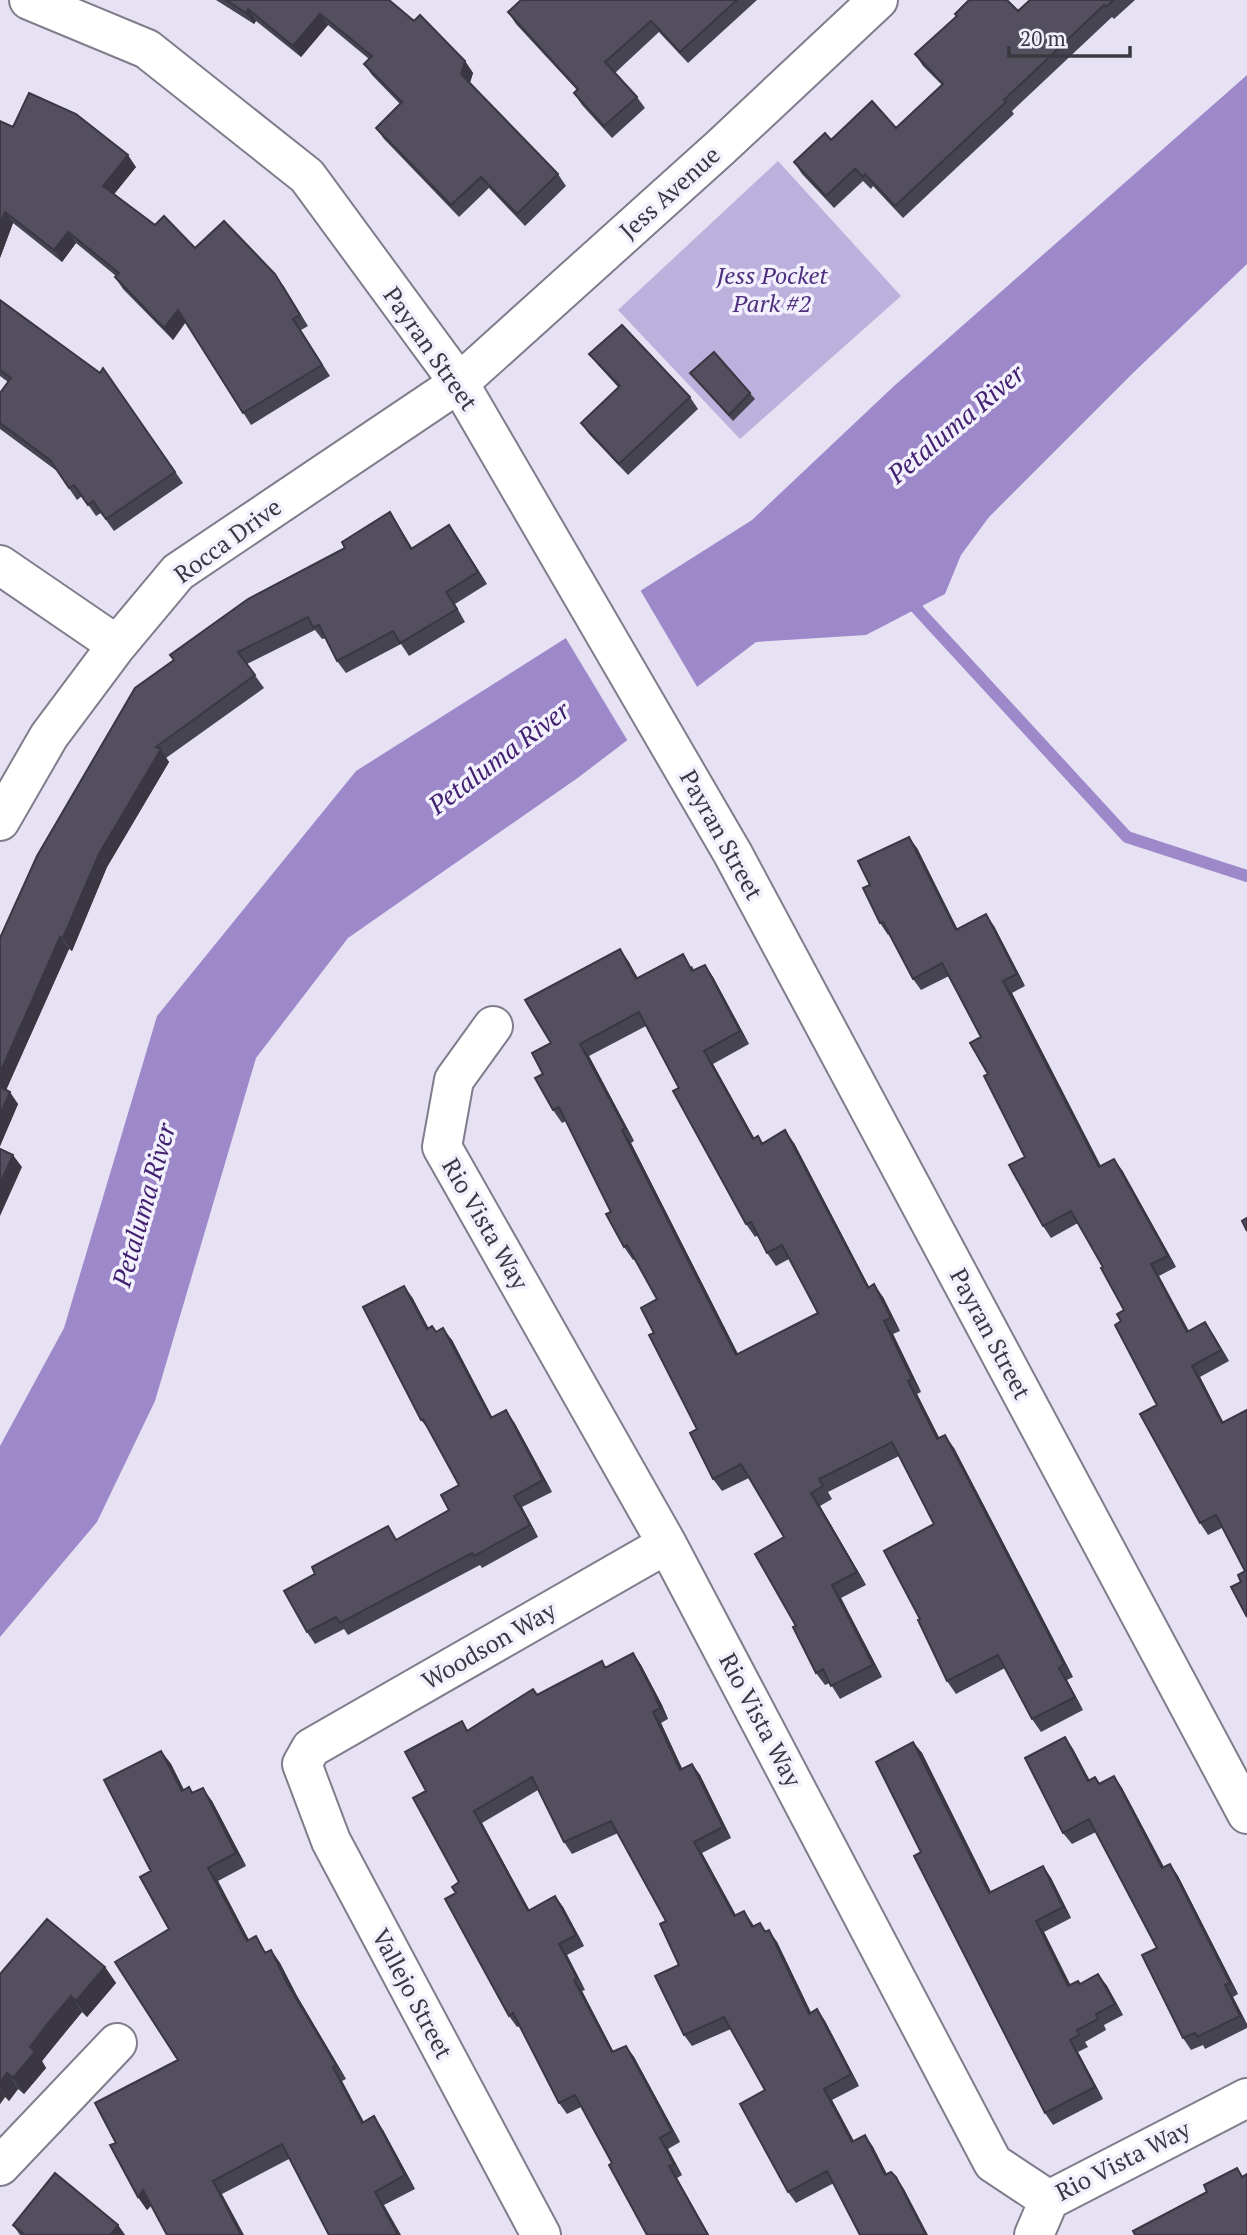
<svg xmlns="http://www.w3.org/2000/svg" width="1247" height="2235" font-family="'PT Serif',serif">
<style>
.green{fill:#bcb0dc}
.water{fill:#9d89ca}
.pier{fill:#e7e2f3}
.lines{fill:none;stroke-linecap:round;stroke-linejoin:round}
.stream{stroke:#9d89ca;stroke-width:12}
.street-casing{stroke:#807c8c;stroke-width:42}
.secondary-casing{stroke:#807c8c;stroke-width:42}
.street{stroke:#fff;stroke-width:38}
.secondary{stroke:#fff;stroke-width:38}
.wall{fill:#474451;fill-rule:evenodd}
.shaded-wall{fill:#3a3742}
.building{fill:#534f5e;stroke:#3a3742;stroke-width:2;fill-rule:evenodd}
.labels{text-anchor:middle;stroke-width:7;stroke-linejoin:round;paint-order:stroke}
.street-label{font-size:24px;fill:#3a393f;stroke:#f3f0fe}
.park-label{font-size:24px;font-style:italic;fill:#4e307e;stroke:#f3f0fe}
.water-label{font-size:26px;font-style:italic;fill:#422270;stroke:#f3f0fe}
</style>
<rect width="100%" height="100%" fill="#e7e2f3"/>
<path class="green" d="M778 161 901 296 740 439 618 310Z"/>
<path class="water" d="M1247 75V264L1133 373 989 517 961 555 945 594 866 635 756 642 579 777 348 938 256 1058 155 1401 97 1522 0 1637V1446L64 1328 157 1016 356 771 752 520 894 386Z"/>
<path class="pier" d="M639 588 699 690 629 743 564 635Z"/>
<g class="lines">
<path class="stream" d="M907 598 1127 837 1247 876"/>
<defs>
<path id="street" d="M0 565 117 645
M0 821 49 736 117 645 178 572 459 383 721 147 878 0
M493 1026 454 1080 442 1147 667 1544 993 2163 1049 2200 1247 2098
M0 2166 117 2043
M541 2235 331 1841 302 1764 311 1748 667 1544
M1034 2235 1049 2200"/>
<path id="secondary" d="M29 0 147 49 307 176 459 383 733 854 1247 1814"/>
</defs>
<use href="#street" class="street-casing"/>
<use href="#secondary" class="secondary-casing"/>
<use href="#street" class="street"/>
<use href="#secondary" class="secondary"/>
</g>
<path class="wall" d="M216 0H389L465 61 473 73 470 83 558 174 566 186 525 226 489 188 459 217 384 139 376 128 400 104 372 75 364 64 369 59 328 25 301 57 256 21 254 24Z
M521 0H757L688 63 659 32 615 73 637 97 645 108 612 138 582 105 574 93 577 90 516 24 508 12Z
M1030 0H1135L1114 19 1112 17 1012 111 1014 114 903 218 873 186 871 189 863 181 834 208 802 174 794 162 831 140 896 128 942 85 923 66 915 54 1018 11Z
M13 127 136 167 114 194 155 225 195 248 283 285 308 326 301 330 330 376 251 425 186 322 173 340 123 289 115 277 116 276 76 243 62 262 13 223 0 258Z
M0 300 100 373 103 368 183 483 114 531 101 513 96 516 82 496 77 500 57 471 0 429V393L8 382 0 376Z
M589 354 690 397 698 409 628 475 589 434 581 423 618 387 598 365Z
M690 373 750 393 755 399 733 421Z
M390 512 412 548 449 525 458 538 487 584 455 604 465 622 409 656 401 644 346 673 337 661 326 638 322 639 315 630 247 664 264 688 166 758 169 762 107 867 72 951 69 949 6 1090 18 1104 0 1146V938L135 688 345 548Z
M917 848 957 929 994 926 1025 986 1012 993 1101 1166 1122 1170 1176 1267 1159 1276 1189 1331 1213 1334 1229 1361 1200 1377 1223 1422 1247 1410V1617L1241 1582 1245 1571 1222 1528 1208 1535 1200 1523 1157 1405 1121 1321 1124 1310 1103 1267 1078 1223 1051 1238 1043 1226 1025 1157 988 1074 981 1037 949 976 921 990 913 979 889 934 888 935 880 923 870 885Z
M620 949 638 978 692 966 694 970 705 965 713 977 749 1044 713 1064 754 1138 758 1136 763 1143H794L869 1287 883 1297 900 1331 893 1334 921 1392 917 1394 939 1438 954 1448 1073 1677 1067 1680 1083 1710 1041 1732 1032 1719 1005 1668 956 1694 947 1681 920 1619 934 1524 899 1456 828 1492 832 1499 820 1506 866 1585 841 1598 882 1677 840 1699 830 1683 825 1685 816 1673 796 1626 784 1537 749 1478 722 1491 713 1479 697 1429 654 1333 657 1299 635 1259 633 1260 624 1247 611 1212 566 1121 562 1123 553 1110 543 1074 551 1043ZM646 1026 679 1088 746 1224 755 1237 758 1235 767 1253 776 1266 789 1259 818 1313 738 1354 631 1143 634 1141 589 1056Z
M412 1297 428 1328 432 1326 437 1332 452 1340 492 1417 514 1422 552 1492 522 1507 538 1537 482 1568 480 1565 348 1635 344 1629 315 1644 307 1632 397 1539 449 1510 459 1485 430 1431 421 1420Z
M633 1653 641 1665 662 1705 668 1719 661 1723 682 1769 692 1764 700 1775 731 1838 702 1853 736 1915 744 1911 754 1926 760 1923 766 1932 777 1942 811 2013 817 2009 825 2021 859 2086 832 2100 854 2141 865 2135 873 2147 887 2174 904 2189 834 2183 796 2203 788 2192 765 2090 731 2029 692 2046 684 2035 679 1965 666 1921 618 1833 572 1854 564 1842 538 1790 482 1823 529 1910 555 1896 563 1907 584 1946 567 1955 585 1990 582 1991 613 2051 626 2046 634 2057 680 2142 668 2149 682 2175 677 2178 709 2235H647L612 2163 581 2107 567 2114 559 2103 520 2026 517 2027 509 2016 456 1893 459 1882 426 1791 468 1730 537 1695 606 1667Z
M1065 1737 1073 1749 1089 1780 1095 1777 1100 1784 1114 1776 1122 1788 1164 1867 1170 1864 1178 1876 1238 1994 1233 1997 1247 2024V2028L1205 2049 1203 2045 1191 2050 1183 2038 1157 1948 1096 1832 1072 1844 1063 1833Z
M913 1742 922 1753 991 1892 1043 1866 1051 1878 1071 1918 1044 1932 1070 1985 1080 1984 1098 1974 1107 1986 1123 2015 1104 2025 1106 2030 1085 2042 1088 2047 1078 2052 1103 2099 1053 2125 1045 2113 921 1852Z
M161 1751 171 1764 184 1790 212 1801 246 1866 218 1881 249 1940 266 1952 271 1950 280 1963 297 1996 346 2079 342 2081 364 2122 383 2130 415 2189 384 2205 289 2159 222 2194 151 2205 147 2210 138 2197 116 2143 178 2060 169 1929 151 1871Z
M105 1967 116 1983 87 2017 82 2012 60 2038 42 2061 46 2068 24 2094 18 2089 9 2101 5 2097 0 2104V1974Z
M13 2225H118L125 2235H20Z"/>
<path class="shaded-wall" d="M248 9 256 21 254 24 246 13Z
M320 14 328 25 301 57 293 46Z
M465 61 473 73 469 85 461 74Z
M128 155 136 167 111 198 103 186Z
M5 212 13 223 0 258V225Z
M68 232 76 243 62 262 54 250Z
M178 310 186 321 173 340 164 328Z
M390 512 398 525 420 561 411 549Z
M449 525 458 538 487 584 478 572Z
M161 749 169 762 107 867 72 951 63 938 99 854Z
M909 837 917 848 964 942 956 930Z
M986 914 994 926 1025 986 1017 974Z
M60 937 69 949 3 1097 0 1093V1073Z
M620 949 629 962 645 992 636 979Z
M705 965 713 977 749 1044 740 1031Z
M1003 981 1012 993 1107 1179 1099 1167Z
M580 1044 589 1056 634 1141 625 1128Z
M704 1051 713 1064 762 1152 753 1139Z
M10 1092 18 1104 0 1146V1114Z
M622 1130 631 1143 745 1368 736 1355Z
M785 1130 794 1143 876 1300 868 1288Z
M13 1155 22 1167 0 1216V1184Z
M1114 1159 1122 1170 1176 1267 1168 1256Z
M1151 1264 1159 1276 1195 1344 1187 1332Z
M874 1284 883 1297 900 1331 891 1318Z
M404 1286 412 1297 435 1340 427 1329Z
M884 1321 893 1334 921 1392 912 1379Z
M1205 1322 1213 1334 1229 1361 1221 1350Z
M443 1328 452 1340 499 1430 491 1418Z
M1192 1366 1200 1377 1230 1435 1222 1423Z
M908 1381 917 1394 946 1451 937 1439Z
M506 1410 514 1422 552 1492 543 1480Z
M945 1435 954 1448 1073 1677 1064 1664Z
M811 1493 820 1506 866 1585 857 1572Z
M514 1496 522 1507 538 1537 530 1525Z
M832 1585 841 1598 882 1677 873 1665Z
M633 1653 641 1665 662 1705 668 1719 660 1708Z
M1059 1668 1067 1680 1083 1710 1075 1697Z
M653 1712 661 1723 688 1781 680 1770Z
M1065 1737 1073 1749 1096 1792 1088 1781Z
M913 1742 922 1753 997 1904 989 1893Z
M161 1751 171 1764 191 1804 182 1791Z
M692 1764 700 1775 731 1838 723 1827Z
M1114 1776 1122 1788 1170 1879 1162 1868Z
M203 1788 212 1801 246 1866 236 1853Z
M474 1811 482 1823 536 1922 528 1911Z
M694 1842 702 1853 742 1927 734 1916Z
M1170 1864 1178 1876 1238 1994 1230 1983Z
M1043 1866 1051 1878 1071 1918 1063 1907Z
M208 1868 218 1881 256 1954 247 1941Z
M555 1896 563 1907 584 1946 576 1935Z
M744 1911 752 1923 760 1939 752 1927Z
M1036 1921 1044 1932 1077 1998 1068 1986Z
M769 1930 777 1942 817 2025 809 2014Z
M559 1944 567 1955 585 1990 577 1978Z
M271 1950 280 1963 297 1996 346 2079 336 2065 287 1983Z
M105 1967 116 1983 87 2017 76 2001Z
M1098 1974 1107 1986 1123 2015 1115 2004Z
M574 1980 582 1991 620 2064 612 2052Z
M1225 1985 1233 1997 1247 2025 1240 2016Z
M71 1996 82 2012 42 2061 46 2068 24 2094 13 2078 30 2047Z
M817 2009 825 2021 859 2086 851 2074Z
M1070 2040 1078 2052 1103 2099 1095 2087Z
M626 2046 634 2057 680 2142 672 2131Z
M333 2067 342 2081 371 2136 362 2123Z
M7 2073 18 2089 9 2101 0 2088V2082Z
M824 2089 832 2100 860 2153 852 2142Z
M0 2090 5 2097 0 2104Z
M374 2116 383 2130 415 2189 405 2175Z
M865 2135 873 2147 893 2187 885 2175Z
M660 2138 668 2149 682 2175 674 2164Z
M669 2166 677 2178 709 2235H708Z
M896 2177 904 2189 928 2235H926Z
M213 2181 222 2194 244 2235H241Z
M143 2190 153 2204 147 2210 138 2197Z
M375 2192 384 2205 401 2235H398Z
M118 2225 125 2235H110Z"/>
<path class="building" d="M226 0H389L414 21 420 15 465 61 461 74 558 174 517 214 481 177 451 205 376 128 402 102 364 64 372 56 320 14 293 46 248 9 246 13Z
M521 0H737L680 52 651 21 605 62 637 97 604 126 574 93 578 89 508 12Z
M969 0H1007L1018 11 1030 0H1114L1106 7 1104 5 1004 100 1006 102 895 206 865 174 863 177 855 169 826 196 794 162 825 133 831 140 872 101 896 128 943 84 915 54 957 16 955 14Z
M29 93 76 114 128 155 103 186 155 225 164 216 195 248 224 221 275 274 300 315 293 319 322 365 243 413 178 310 164 328 115 277 119 273 68 232 54 250 5 212 0 225V121L13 127Z
M0 300 100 373 103 368 175 472 106 519 93 501 88 505 74 485 69 488 50 460 0 423V393L11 378 0 370Z
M622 325 690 397 619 464 581 423 620 386 589 354Z
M714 352 750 393 729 415 690 373Z
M390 512 411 549 449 525 478 572 446 592 457 609 400 643 393 631 337 661 319 625 313 627 308 617 238 652 255 675 156 747 161 749 99 854 63 938 60 937 0 1073V938L37 856 135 688 174 660 170 655 248 599 345 548 342 542Z
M909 837 956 930 986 914 1017 974 1003 981 1099 1167 1114 1159 1168 1256 1151 1264 1187 1332 1205 1322 1221 1350 1192 1366 1222 1423 1247 1410V1617L1231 1587 1241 1582 1238 1575 1245 1571 1216 1515 1200 1523 1140 1414 1157 1405 1115 1325 1121 1321 1117 1314 1124 1310 1101 1268 1103 1267 1071 1211 1043 1226 1009 1165 1025 1157 984 1076 988 1074 970 1043 981 1037 942 963 913 979 883 922 880 923 863 888 870 885 858 861Z
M620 949 636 979 683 954 692 971 705 965 740 1031 704 1051 753 1139 758 1136 762 1144 785 1130 868 1288 874 1284 891 1318 884 1321 912 1379 908 1381 937 1439 945 1435 1064 1664 1059 1668 1075 1697 1032 1719 998 1655 947 1681 918 1620 920 1619 884 1551 934 1524 892 1442 819 1479 823 1486 811 1493 857 1572 832 1585 873 1665 831 1686 823 1669 816 1673 793 1627 796 1626 755 1554 784 1537 741 1464 713 1479 690 1433 697 1429 649 1335 654 1333 641 1308 657 1299 627 1245 624 1247 606 1214 611 1212 559 1107 553 1110 535 1078 543 1074 532 1053 551 1043 525 1000ZM639 1012 679 1088 673 1091 746 1224 751 1222 767 1253 782 1245 818 1313 736 1355 622 1130 625 1128 580 1044Z
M0 1087 10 1092 0 1114Z
M0 1149 13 1155 0 1184Z
M1247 1218V1231L1242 1221Z
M404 1286 427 1329 432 1326 436 1332 443 1328 491 1418 506 1410 543 1480 514 1496 530 1525 474 1556 472 1553 340 1623 336 1617 307 1632 284 1591 315 1574 312 1567 388 1526 396 1540 449 1510 441 1495 459 1485 423 1419 421 1420 363 1307Z
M633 1653 654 1694 660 1708 653 1712 680 1770 692 1764 723 1827 694 1842 734 1916 744 1911 752 1927 760 1923 765 1932 769 1930 809 2014 817 2009 851 2074 824 2089 852 2142 865 2135 885 2175 891 2172 896 2177 926 2235H860L827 2171 788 2192 740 2104 765 2090 724 2017 684 2035 655 1976 679 1965 660 1924 666 1921 611 1821 564 1842 532 1777 474 1811 528 1911 555 1896 576 1935 559 1944 577 1978 574 1980 612 2052 626 2046 672 2131 660 2138 674 2164 669 2166 708 2235H647L609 2165 612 2163 575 2095 559 2103 513 2013 509 2016 445 1899 456 1893 452 1887 459 1882 413 1798 426 1791 405 1752 462 1721 467 1731 533 1689 537 1695 602 1661 605 1668Z
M1065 1737 1088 1781 1095 1777 1099 1784 1114 1776 1162 1868 1170 1864 1230 1983 1225 1985 1240 2016 1197 2037 1195 2033 1183 2038 1142 1955 1157 1948 1089 1819 1063 1833 1025 1758Z
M913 1742 989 1893 1043 1866 1063 1907 1036 1921 1068 1986 1078 1981 1080 1984 1098 1974 1115 2004 1096 2014 1098 2019 1077 2030 1079 2035 1070 2040 1095 2087 1045 2113 914 1856 921 1852 876 1762Z
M161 1751 182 1791 189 1787 192 1793 203 1788 236 1853 208 1868 247 1941 256 1936 265 1953 271 1950 287 1983 336 2065 333 2067 362 2123 374 2116 405 2175 375 2192 398 2235H329L282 2144 213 2181 241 2235H167L143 2190 138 2197 110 2145 116 2143 95 2103 178 2060 115 1962 169 1929 140 1877 151 1871 104 1780Z
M47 1919 105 1967 76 2001 71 1996 49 2022 30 2047 35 2052 13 2078 7 2073 0 2082V1974Z
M1237 2168 1242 2177 1247 2174V2235H1135L1133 2231 1207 2192 1204 2185Z
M55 2173 118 2225 110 2235H25L13 2225Z"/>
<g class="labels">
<g class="street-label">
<text transform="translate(670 193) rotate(-42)" y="8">Jess Avenue</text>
<text transform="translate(430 349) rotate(55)" y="8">Payran Street</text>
<text transform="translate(228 541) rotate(-36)" y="8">Rocca Drive</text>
<text transform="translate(721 835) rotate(61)" y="8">Payran Street</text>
<text transform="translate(485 1224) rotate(60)" y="8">Rio Vista Way</text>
<text transform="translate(990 1334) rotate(62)" y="8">Payran Street</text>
<text transform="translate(489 1646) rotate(-30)" y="8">Woodson Way</text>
<text transform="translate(760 1720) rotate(62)" y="8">Rio Vista Way</text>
<text transform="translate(412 1994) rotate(62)" y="8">Vallejo Street</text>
<text transform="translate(1123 2161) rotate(-27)" y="8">Rio Vista Way</text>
</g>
<g class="park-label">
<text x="772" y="284">Jess Pocket<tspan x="772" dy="28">Park #2</tspan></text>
</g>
<g class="water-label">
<text transform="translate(956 424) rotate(-40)" y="9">Petaluma River</text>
<text transform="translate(499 758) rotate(-37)" y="9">Petaluma River</text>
<text transform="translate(144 1205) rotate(-74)" y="9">Petaluma River</text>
</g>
</g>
<path d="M1009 46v10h121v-10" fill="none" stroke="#3a393f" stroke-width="3.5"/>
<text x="1020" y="46" font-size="21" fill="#3a393f" stroke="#f3f0fe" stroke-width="5" paint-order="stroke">20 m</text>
</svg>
